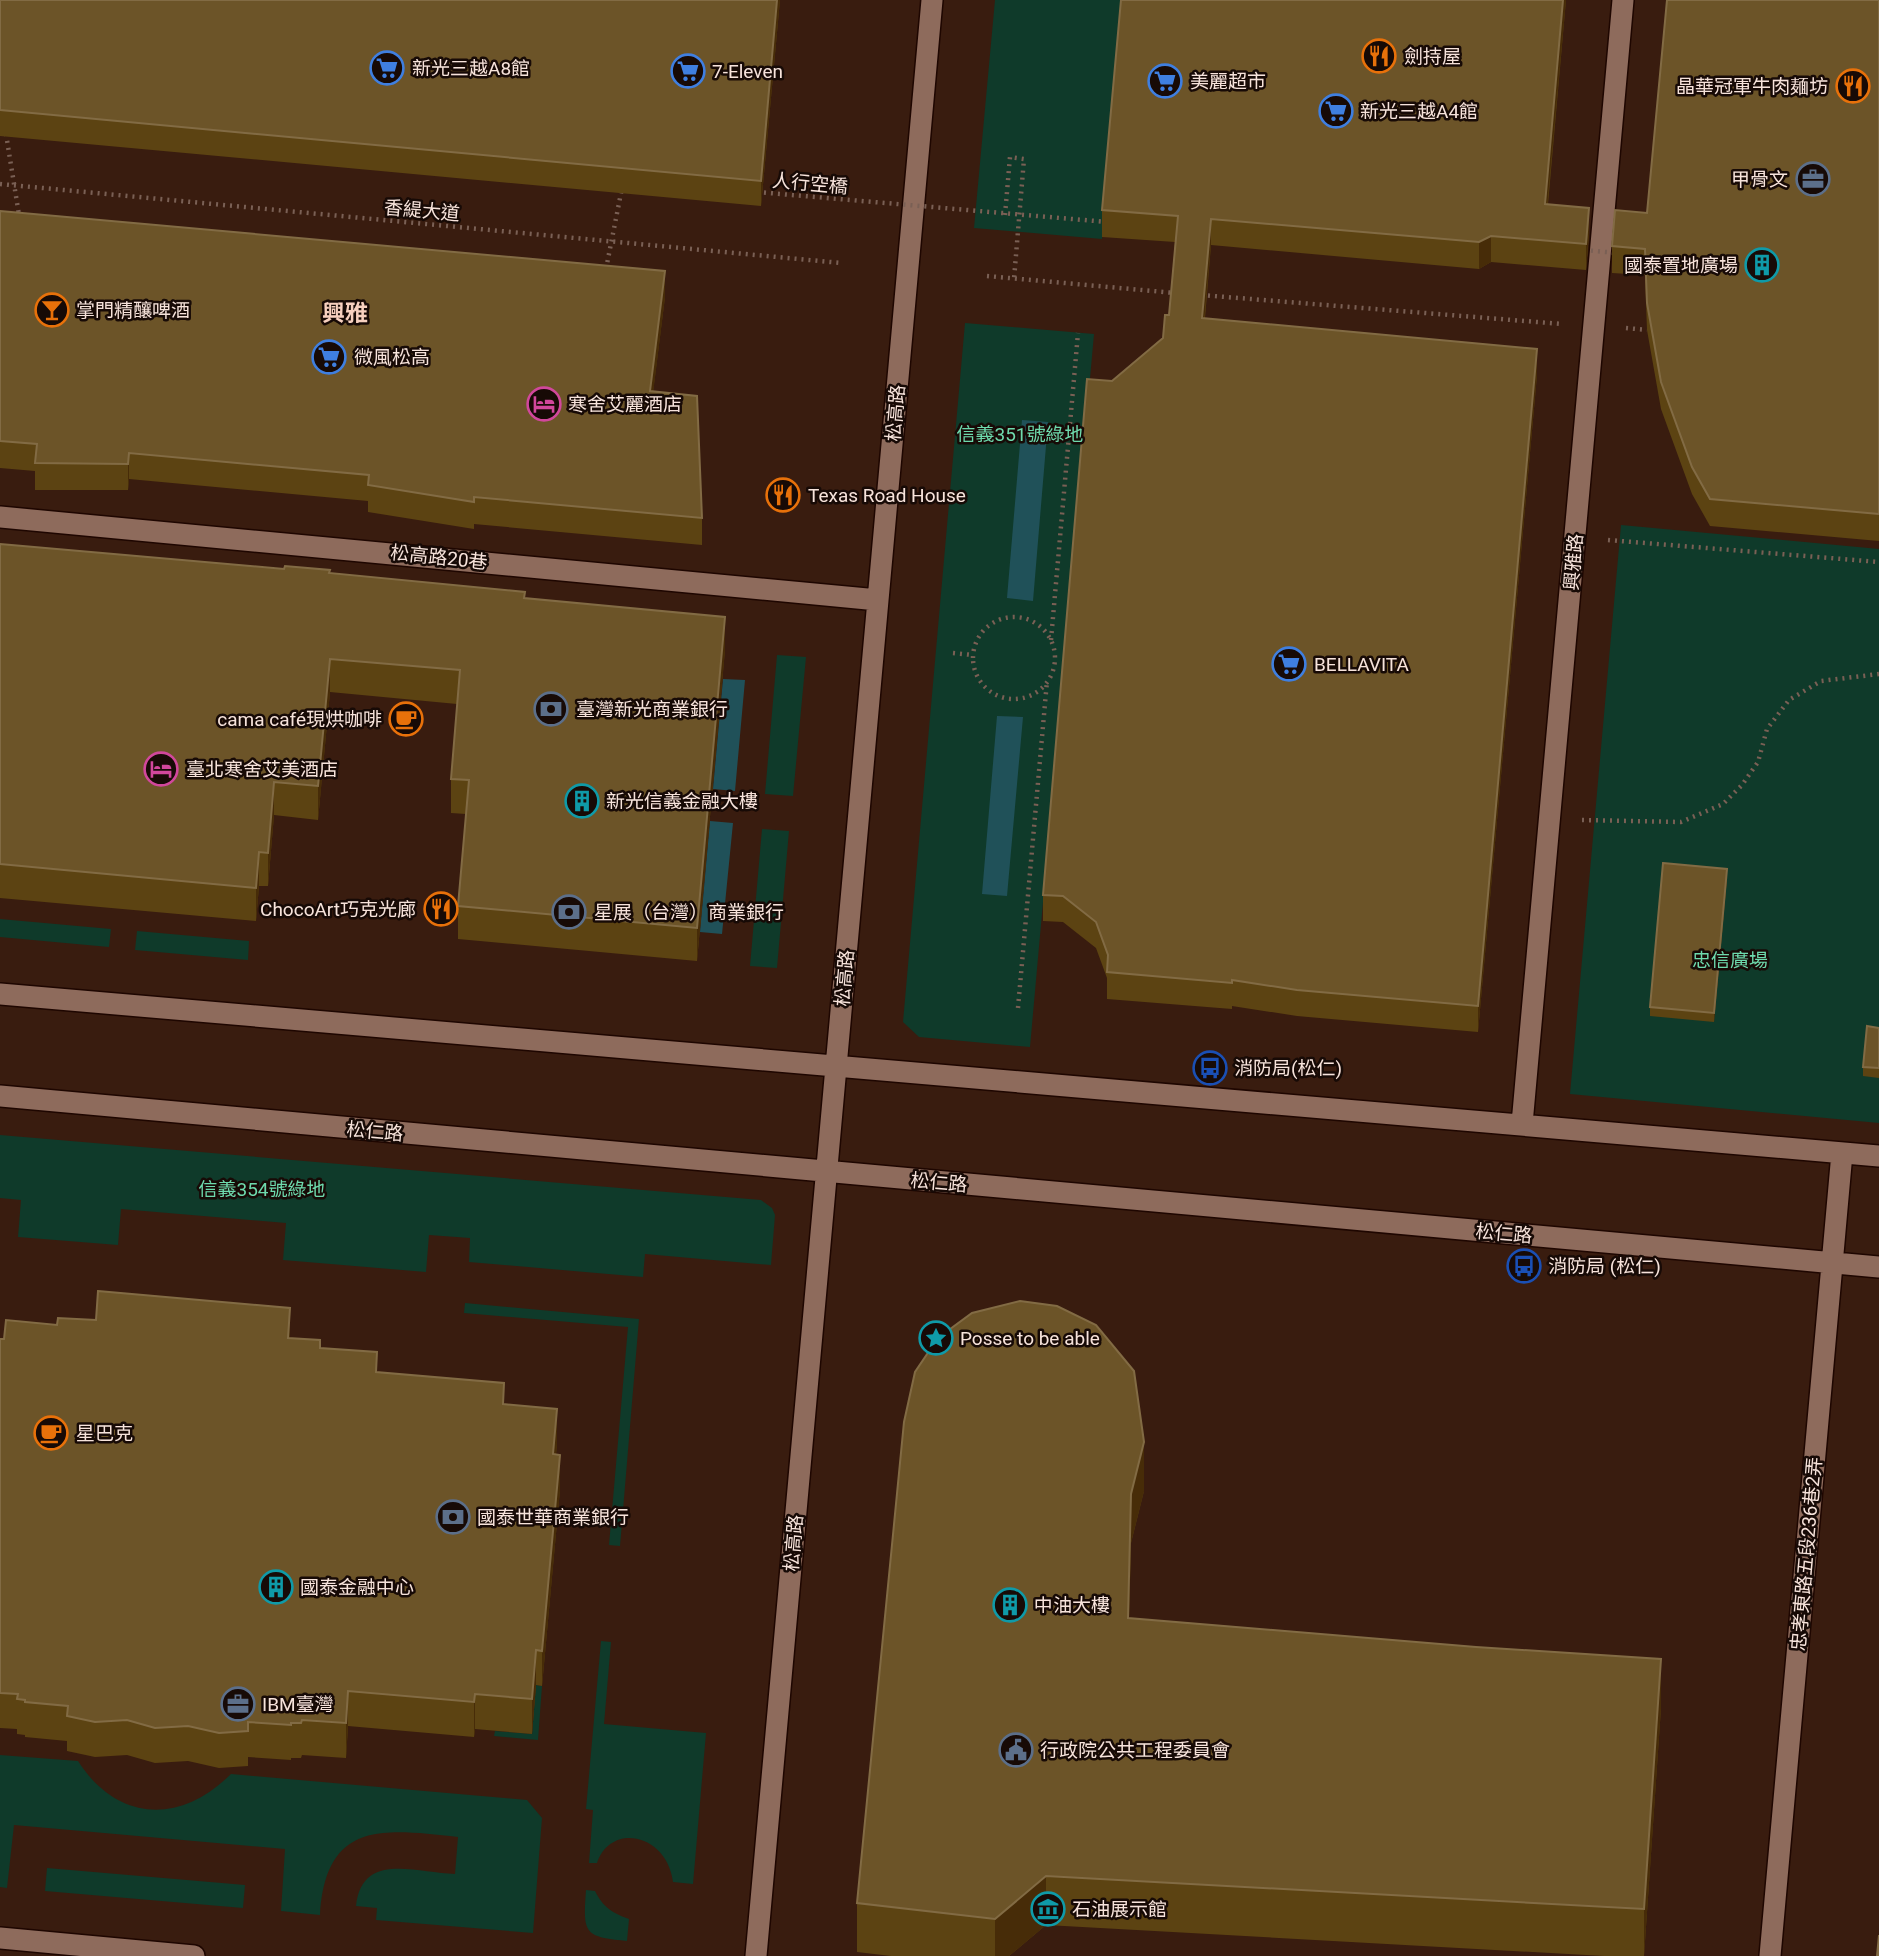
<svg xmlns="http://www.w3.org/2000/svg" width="1879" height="1956" font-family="Roboto,'Noto Sans TC',sans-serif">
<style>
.green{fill:#0f3a2a}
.water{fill:#205159}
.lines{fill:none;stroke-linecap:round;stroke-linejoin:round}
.minor-casing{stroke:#1e0600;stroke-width:24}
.path{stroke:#7a6055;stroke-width:4.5;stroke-dasharray:2 5;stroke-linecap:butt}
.minor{stroke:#8e6b5c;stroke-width:21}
.path-bridge{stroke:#7a6055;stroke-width:4.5;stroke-dasharray:2 5;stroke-linecap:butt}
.wall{fill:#5c4312}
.shaded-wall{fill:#472c08}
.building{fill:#6c5428;stroke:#826b44;stroke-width:2}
.labels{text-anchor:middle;stroke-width:5;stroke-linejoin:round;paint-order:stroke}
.poi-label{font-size:19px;fill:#f7e3db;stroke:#170a06;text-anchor:start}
.street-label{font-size:19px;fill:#f7e3db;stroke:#170a06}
.park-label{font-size:19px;fill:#6edaad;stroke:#170a06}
.quarter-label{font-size:23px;font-weight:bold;fill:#f7d0bf;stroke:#170a06}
</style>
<rect width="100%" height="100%" fill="#391c0f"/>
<path class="green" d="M995 0H1123L1102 239 974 228Z
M965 323 1094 334 1030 1047 919 1037 903 1022Z
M1621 525 1879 549V1123L1570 1094Z
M777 655 806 657 793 796 765 794Z
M762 829 789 831 777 968 750 966Z
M0 919 111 929 109 947 0 937Z
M137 931 249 941 248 960 135 950Z
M0 1135 761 1200 772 1208 775 1215 771 1265 645 1254 643 1277 469 1262 470 1238 429 1235 426 1272 283 1260 286 1223 121 1209 118 1245 18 1237 21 1200 0 1198Z
M465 1303 639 1319 620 1546 609 1545 628 1327 464 1313Z
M601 1641 611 1642 604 1724 706 1733 693 1884 673 1882C667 1834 611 1822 597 1863H589L593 1810 586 1809Z
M536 1685 542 1686 538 1740 494 1736 495 1731 532 1734Z
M0 1755 78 1761C118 1823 181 1824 231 1774L527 1800 542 1818 533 1933 376 1920 377 1908 356 1906C362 1851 416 1873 455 1874L458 1837C383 1829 326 1820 320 1915L281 1911 285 1849 14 1825 7 1888 0 1887Z
M47 1868 245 1885 243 1908 45 1891Z
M586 1890 595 1891C603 1907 612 1913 629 1919L627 1941C583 1937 583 1933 586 1890Z"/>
<path class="water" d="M1022 420 1048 422 1033 601 1007 598Z
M723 679 745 680 735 791 713 789Z
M997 716 1023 717 1007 896 982 894Z
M710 821 733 823 722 934 700 932Z"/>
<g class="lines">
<defs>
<path id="minor" d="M0 517 878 600
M0 994 1879 1156
M0 1096 1879 1267
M1522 1124 1623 0
M0 1938 194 1956
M756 1956 932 0
M1770 1956 1842 1153"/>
</defs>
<use href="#minor" class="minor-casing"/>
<path class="path" d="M0 184 841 263
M1005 215 1010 157 1024 159 1014 279
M987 276 1175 293
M1201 295 1562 324
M1626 328 1647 330
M1608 540 1879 562
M973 658a41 41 0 1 1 82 0a41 41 0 1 1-82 0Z
M1051 640 1078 333
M953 653 973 655
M1582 820 1681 822 1723 804 1742 785 1758 762 1767 729 1789 700 1821 681 1879 674
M1018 1008 1047 681"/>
<use href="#minor" class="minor"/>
<path class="path-bridge" d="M6 134 19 215
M757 192 1107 222
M1584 250 1617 253
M606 269 622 188"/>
</g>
<path class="wall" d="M0 0H780L761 206 0 136Z
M1121 0H1566L1548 204 1589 234 1586 270 1491 262 1479 269 1211 245 1205 318 1537 375 1478 1032 1297 1016 1232 1006V1009L1107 999V978L1096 948 1063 922 1043 921V895L1112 381 1163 338 1169 315 1175 242 1102 237V210Z
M1879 0V541L1710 526 1692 494 1661 409 1647 330 1645 275 1612 273V246Z
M0 211 665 297 653 392 702 518V545L474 524V529L368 512V501L129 479 128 490H35V471L0 468Z
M0 544 330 573 525 598 725 650 697 961 458 939V906L466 814 451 813V779L457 704 330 692 318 820 274 815 268 886H259L256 921 0 898Z
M1727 878 1714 1022 1650 1016V1007Z
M1879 1028V1078L1863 1076V1067Z
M57 1325 290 1338 320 1348 377 1372 504 1404 557 1444 556 1454 560 1490 542 1686 536 1685 532 1734 475 1729 474 1737 348 1726 346 1758 302 1755 301 1758H291V1760L248 1757V1766L219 1768 188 1761 155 1763 127 1755 95 1757 67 1751V1741L25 1737V1735L17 1734V1729L0 1728V1339H4Z
M1144 1491 1131 1543 1129 1618 1661 1708 1644 1956H1604L1046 1925 1009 1956H891L857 1952V1903Z"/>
<path class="shaded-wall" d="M777 0H780L761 206V181Z
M1563 0H1566L1545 230V204Z
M1589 208V234L1586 270V244Z
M1211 219V245L1202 344V318Z
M1491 236V262L1479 269V242Z
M665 271V297L650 418V391Z
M1537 349V375L1478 1032V1006Z
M129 453V479L128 490V464Z
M725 617V650L697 961V928Z
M330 659V692L318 820V786Z
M274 782V815L268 886V853Z
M259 852V886L256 921V888Z
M1727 869V878L1714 1022V1013Z
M290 1308V1343L288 1338Z
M557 1409V1444L553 1489V1454Z
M1144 1442V1491L1131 1543 1128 1667V1618L1131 1494Z
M560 1455V1490L542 1686V1651Z
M536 1650V1685L532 1734V1699Z
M1661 1659V1708L1644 1956V1909Z
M348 1691V1726L346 1758V1723Z
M475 1694V1729L474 1737V1702Z
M1046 1876V1925L1009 1956H995V1919Z"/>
<path class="building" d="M0 0H777L761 181 0 110Z
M1121 0H1563L1545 204 1589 208 1586 244 1491 236 1479 242 1211 219 1202 318 1537 349 1478 1006 1297 990 1232 980V983L1107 972 1108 955 1096 922 1063 896 1043 895 1087 379 1112 381 1163 338 1165 315H1169L1178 216 1102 210Z
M1667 0H1879V514L1710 499 1692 467 1661 382 1647 303 1645 249 1612 246 1615 210 1647 213Z
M0 211 665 271 650 391 697 396 702 518 474 497V502L368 485 369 475 129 453 128 464 35 463 37 444 0 441Z
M0 544 284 569 285 566 330 570 329 573 525 592 524 598 725 617 697 928 458 906 469 780 451 779 460 670 330 659 318 786 274 782 268 853 259 852 256 888 0 864Z
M1663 863 1727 869 1714 1013 1650 1007Z
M1867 1026 1879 1028V1068L1863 1067Z
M98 1291 290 1308 288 1338 320 1340V1348L377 1352 376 1372 504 1383 503 1404 557 1409 553 1454 560 1455 542 1651 536 1650 532 1699 475 1694 474 1702 348 1691 346 1723 302 1720 301 1723H291V1725L248 1722V1731L219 1733 188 1726 155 1728 127 1720 95 1722 67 1716 68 1706 25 1702V1700L17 1699 18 1694 0 1693V1339H4L6 1320 57 1325 58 1318 96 1320Z
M1020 1301 1057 1306 1096 1325 1134 1371 1144 1442 1131 1494 1128 1618 1476 1647 1661 1659 1644 1909 1046 1876 995 1919 857 1903 904 1422 915 1372 938 1338 972 1313Z
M1879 1935V1956H1877Z"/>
<defs>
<symbol id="restaurant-ring" viewBox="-11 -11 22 22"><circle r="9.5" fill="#170a06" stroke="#e8710a" stroke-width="1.5"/><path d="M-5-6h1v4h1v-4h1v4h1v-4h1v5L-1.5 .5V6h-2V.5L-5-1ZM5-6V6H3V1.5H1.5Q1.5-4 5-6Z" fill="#e8710a"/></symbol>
<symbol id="supermarket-ring" viewBox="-11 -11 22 22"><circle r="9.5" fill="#170a06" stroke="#3f7fe0" stroke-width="1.5"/><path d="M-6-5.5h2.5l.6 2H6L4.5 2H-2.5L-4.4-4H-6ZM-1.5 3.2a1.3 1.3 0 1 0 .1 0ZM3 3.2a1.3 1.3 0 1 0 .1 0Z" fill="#3f7fe0"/></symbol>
<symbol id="office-ring" viewBox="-11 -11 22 22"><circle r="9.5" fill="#170a06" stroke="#5c6f8a" stroke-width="1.5"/><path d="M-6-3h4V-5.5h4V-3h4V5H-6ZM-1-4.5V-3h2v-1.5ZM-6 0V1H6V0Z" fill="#5c6f8a"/></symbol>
<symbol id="building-ring" viewBox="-11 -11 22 22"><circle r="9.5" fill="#170a06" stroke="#0f9aa8" stroke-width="1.5"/><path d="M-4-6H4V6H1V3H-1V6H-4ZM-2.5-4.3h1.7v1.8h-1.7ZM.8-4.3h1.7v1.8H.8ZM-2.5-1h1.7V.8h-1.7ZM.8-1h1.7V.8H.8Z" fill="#0f9aa8"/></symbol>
<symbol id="bar-ring" viewBox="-11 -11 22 22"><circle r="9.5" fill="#170a06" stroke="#e8710a" stroke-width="1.5"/><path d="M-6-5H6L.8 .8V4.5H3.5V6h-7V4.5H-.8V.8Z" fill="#e8710a"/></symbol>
<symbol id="hotel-ring" viewBox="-11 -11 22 22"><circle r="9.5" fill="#170a06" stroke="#d1479c" stroke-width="1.5"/><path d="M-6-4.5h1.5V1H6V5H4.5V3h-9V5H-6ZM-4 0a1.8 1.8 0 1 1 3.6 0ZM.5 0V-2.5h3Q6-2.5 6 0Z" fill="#d1479c"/></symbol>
<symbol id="bank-ring" viewBox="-11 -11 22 22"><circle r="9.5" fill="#170a06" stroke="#5c6f8a" stroke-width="1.5"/><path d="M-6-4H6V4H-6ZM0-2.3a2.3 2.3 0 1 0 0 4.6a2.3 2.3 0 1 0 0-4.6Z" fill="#5c6f8a"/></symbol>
<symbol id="cafe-ring" viewBox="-11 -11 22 22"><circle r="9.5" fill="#170a06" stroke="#e8710a" stroke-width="1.5"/><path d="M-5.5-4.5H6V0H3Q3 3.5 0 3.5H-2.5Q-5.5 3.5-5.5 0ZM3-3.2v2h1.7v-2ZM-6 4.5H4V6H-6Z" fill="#e8710a"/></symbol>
<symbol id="bus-ring" viewBox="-11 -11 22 22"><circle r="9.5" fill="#170a06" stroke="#1a4fb4" stroke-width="1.5"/><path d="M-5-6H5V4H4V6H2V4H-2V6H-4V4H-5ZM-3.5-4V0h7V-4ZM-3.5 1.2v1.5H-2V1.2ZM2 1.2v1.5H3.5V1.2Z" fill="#1a4fb4"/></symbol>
<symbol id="sight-ring" viewBox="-11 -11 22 22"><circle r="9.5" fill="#170a06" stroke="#0f9aa8" stroke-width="1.5"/><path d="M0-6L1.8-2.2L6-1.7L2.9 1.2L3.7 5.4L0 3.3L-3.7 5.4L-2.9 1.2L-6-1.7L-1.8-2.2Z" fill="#0f9aa8"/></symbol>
<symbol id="civic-ring" viewBox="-11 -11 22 22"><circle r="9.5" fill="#170a06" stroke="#5c6f8a" stroke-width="1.5"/><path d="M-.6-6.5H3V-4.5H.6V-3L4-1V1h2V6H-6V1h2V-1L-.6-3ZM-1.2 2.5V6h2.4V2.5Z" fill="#5c6f8a"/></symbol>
<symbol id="museum-ring" viewBox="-11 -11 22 22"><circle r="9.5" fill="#170a06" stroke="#0f9aa8" stroke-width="1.5"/><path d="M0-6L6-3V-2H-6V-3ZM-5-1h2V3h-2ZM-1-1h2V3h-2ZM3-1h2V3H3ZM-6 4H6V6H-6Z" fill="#0f9aa8"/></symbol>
</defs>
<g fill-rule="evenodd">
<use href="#restaurant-ring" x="1360" y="37" width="38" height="38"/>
<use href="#supermarket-ring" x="368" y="49" width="38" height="38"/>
<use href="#supermarket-ring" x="669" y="52" width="38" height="38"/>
<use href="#supermarket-ring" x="1146" y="62" width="38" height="38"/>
<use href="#restaurant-ring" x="1834" y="67" width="38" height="38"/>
<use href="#supermarket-ring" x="1317" y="92" width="38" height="38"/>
<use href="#office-ring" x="1794" y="160" width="38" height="38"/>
<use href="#building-ring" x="1743" y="246" width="38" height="38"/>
<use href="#bar-ring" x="33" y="291" width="38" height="38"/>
<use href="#supermarket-ring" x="310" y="338" width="38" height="38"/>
<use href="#hotel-ring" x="525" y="385" width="38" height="38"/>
<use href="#restaurant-ring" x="764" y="476" width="38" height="38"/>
<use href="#supermarket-ring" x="1270" y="645" width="38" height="38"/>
<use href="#bank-ring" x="532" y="690" width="38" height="38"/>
<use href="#cafe-ring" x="387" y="700" width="38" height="38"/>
<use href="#hotel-ring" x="142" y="750" width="38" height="38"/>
<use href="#building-ring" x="563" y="782" width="38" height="38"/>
<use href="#restaurant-ring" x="422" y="890" width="38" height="38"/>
<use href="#bank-ring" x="550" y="893" width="38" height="38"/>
<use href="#bus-ring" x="1191" y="1049" width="38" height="38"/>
<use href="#bus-ring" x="1505" y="1247" width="38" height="38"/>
<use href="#sight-ring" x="917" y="1319" width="38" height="38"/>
<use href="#cafe-ring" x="32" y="1414" width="38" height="38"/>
<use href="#bank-ring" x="434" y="1498" width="38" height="38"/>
<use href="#building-ring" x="257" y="1568" width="38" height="38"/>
<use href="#building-ring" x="991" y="1586" width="38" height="38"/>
<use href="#office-ring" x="219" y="1685" width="38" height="38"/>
<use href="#civic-ring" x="997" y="1731" width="38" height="38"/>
<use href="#museum-ring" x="1029" y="1890" width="38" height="38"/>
</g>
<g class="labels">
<g class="poi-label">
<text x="1404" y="63">劍持屋</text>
<text x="412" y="75">新光三越A8館</text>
<text x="712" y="78">7-Eleven</text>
<text x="1190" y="88">美麗超市</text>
<text x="1828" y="93" text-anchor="end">晶華冠軍牛肉麺坊</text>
<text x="1360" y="118">新光三越A4館</text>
<text x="1788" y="186" text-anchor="end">甲骨文</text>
<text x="1738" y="272" text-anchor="end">國泰置地廣場</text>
<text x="76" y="317">掌門精釀啤酒</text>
<text x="354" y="364">微風松高</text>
<text x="568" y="411">寒舍艾麗酒店</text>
<text x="808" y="502">Texas Road House</text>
<text x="1314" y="671">BELLAVITA</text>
<text x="576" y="716">臺灣新光商業銀行</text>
<text x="382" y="726" text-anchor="end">cama café現烘咖啡</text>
<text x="186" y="776">臺北寒舍艾美酒店</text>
<text x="606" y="808">新光信義金融大樓</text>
<text x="416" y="916" text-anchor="end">ChocoArt巧克光廊</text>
<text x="594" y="919">星展（台灣）商業銀行</text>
<text x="1234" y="1075">消防局(松仁)</text>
<text x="1548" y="1273">消防局 (松仁)</text>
<text x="960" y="1345">Posse to be able</text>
<text x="76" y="1440">星巴克</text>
<text x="477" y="1524">國泰世華商業銀行</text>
<text x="300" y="1594">國泰金融中心</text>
<text x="1034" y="1612">中油大樓</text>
<text x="262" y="1711">IBM臺灣</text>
<text x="1040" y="1757">行政院公共工程委員會</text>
<text x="1072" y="1916">石油展示館</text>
</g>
<g class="street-label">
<text transform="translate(810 183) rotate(5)" y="7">人行空橋</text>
<text transform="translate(422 210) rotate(5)" y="7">香緹大道</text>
<text transform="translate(895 413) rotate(-85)" y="7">松高路</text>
<text transform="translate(439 557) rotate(6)" y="7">松高路20巷</text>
<text transform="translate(1573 562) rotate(-85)" y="7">興雅路</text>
<text transform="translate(844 978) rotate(-85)" y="7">松高路</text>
<text transform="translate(375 1131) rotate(5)" y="7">松仁路</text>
<text transform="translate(939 1182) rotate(5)" y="7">松仁路</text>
<text transform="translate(1504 1233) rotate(5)" y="7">松仁路</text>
<text transform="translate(793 1543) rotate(-85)" y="7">松高路</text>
<text transform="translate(1806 1554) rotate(-85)" y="7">忠孝東路五段236巷2弄</text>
</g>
<g class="park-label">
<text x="1020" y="441">信義351號綠地</text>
<text x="1730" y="967">忠信廣場</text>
<text x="262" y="1196">信義354號綠地</text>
</g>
<g class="quarter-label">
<text x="345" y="321">興雅</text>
</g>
</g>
</svg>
